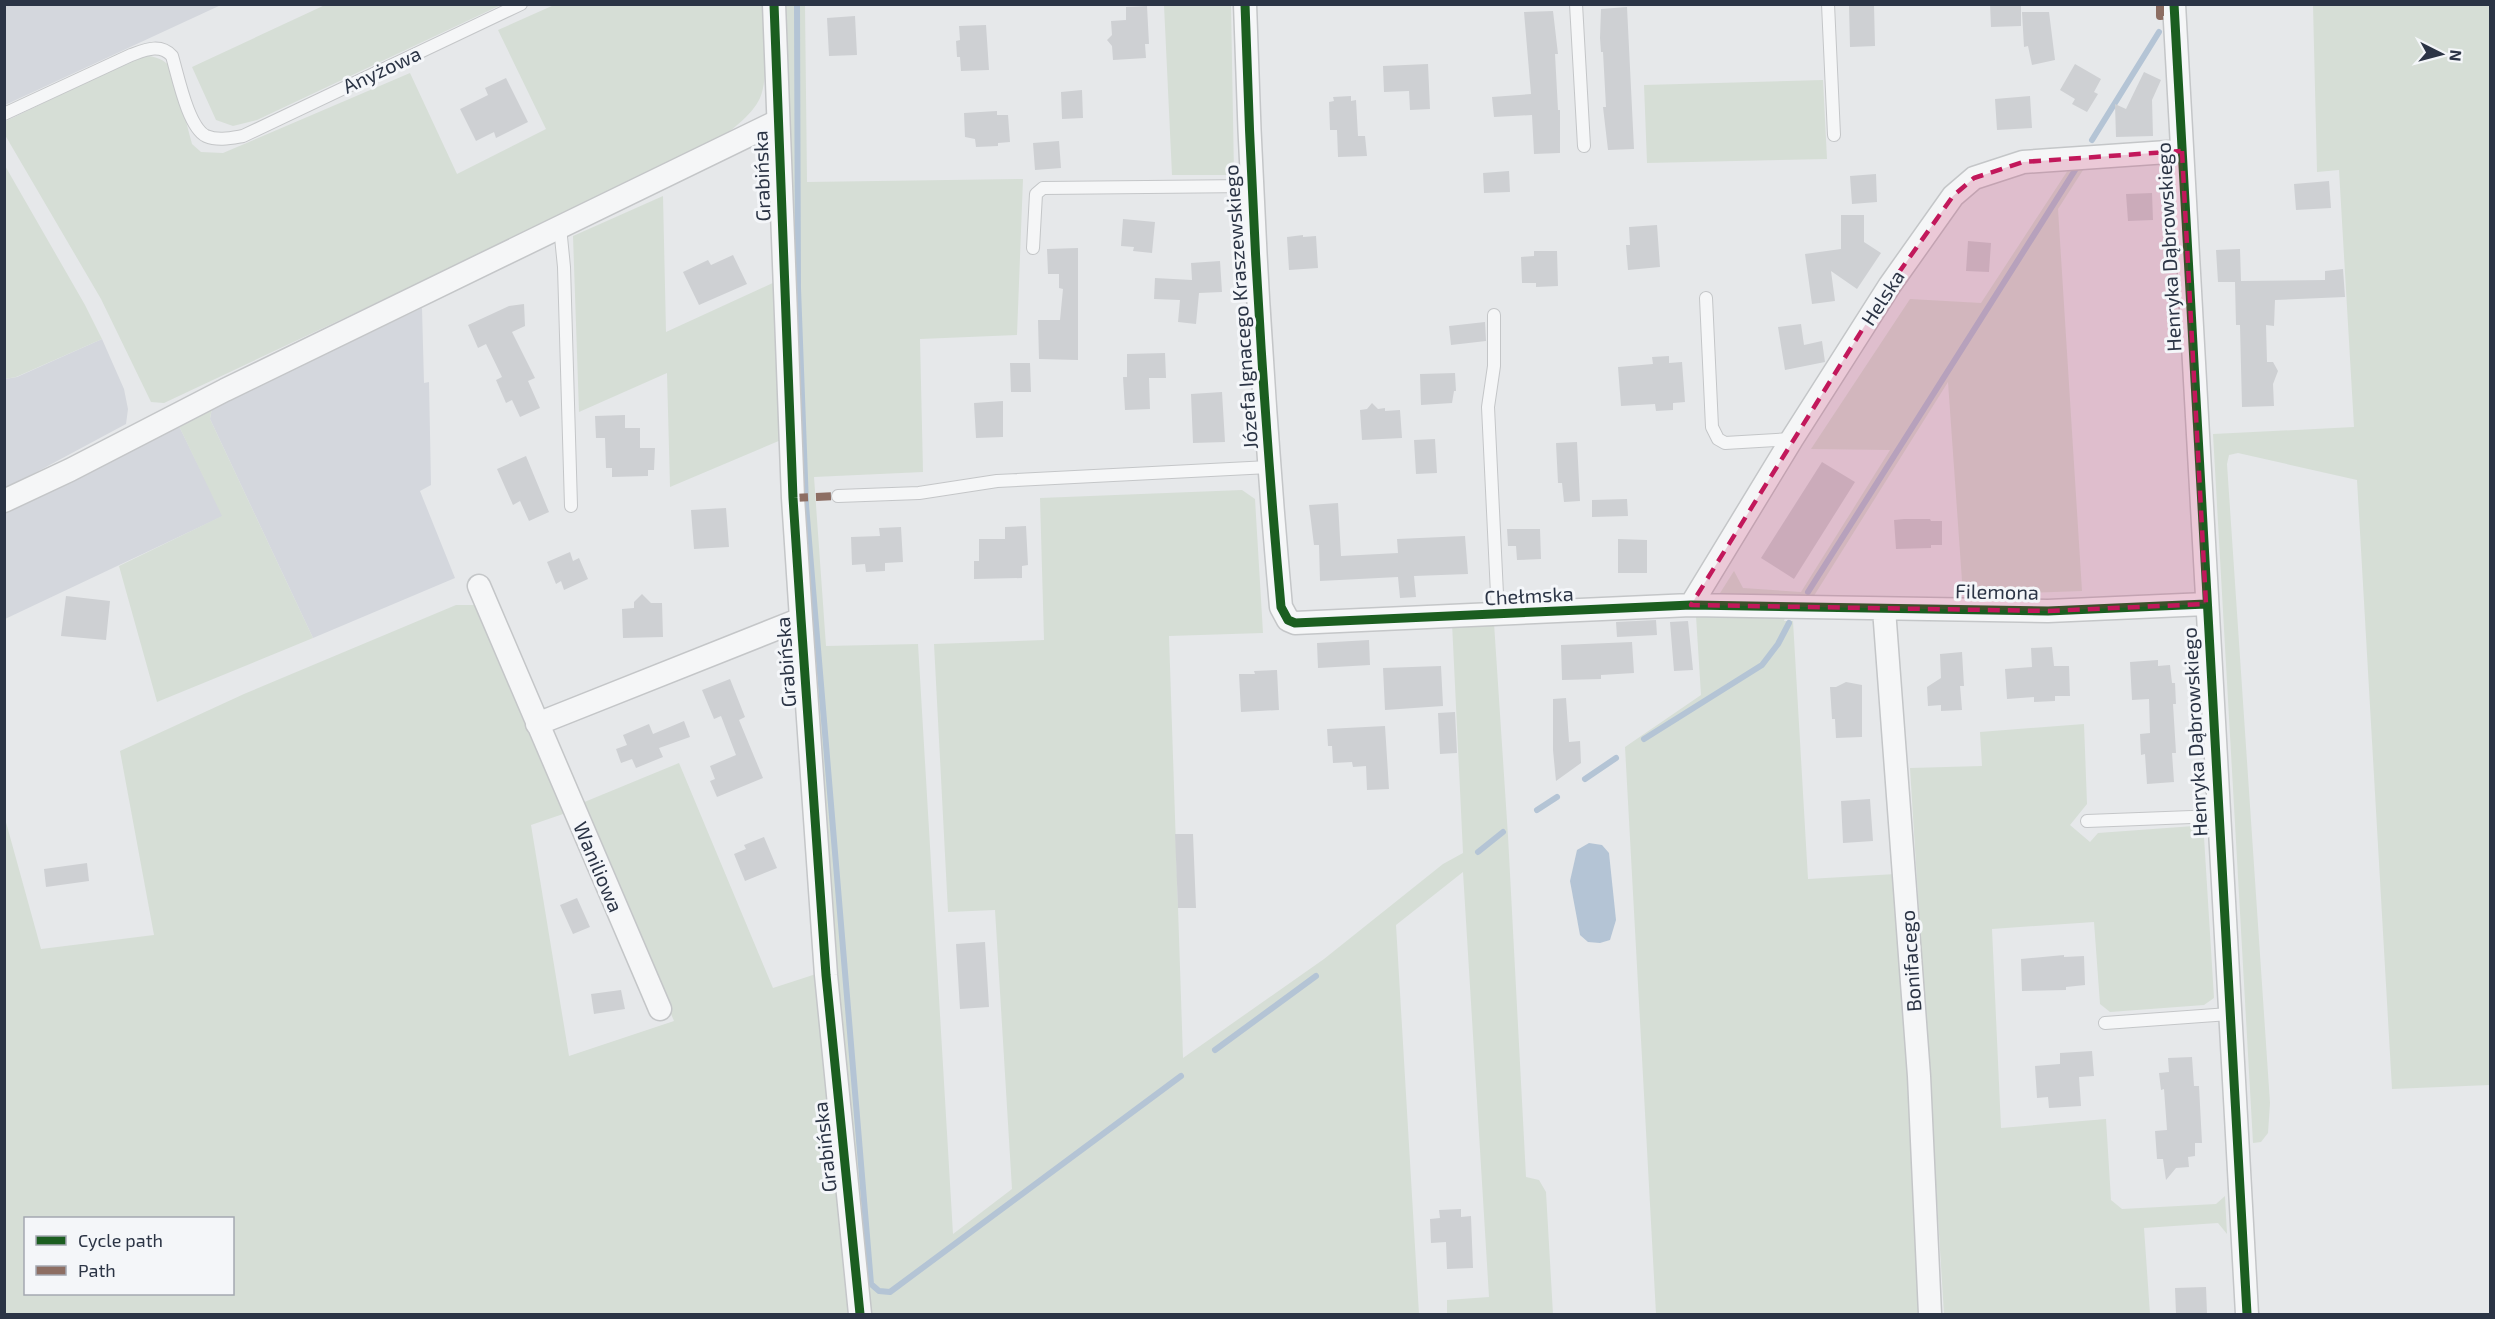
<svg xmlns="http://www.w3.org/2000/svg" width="2495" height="1319" font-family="'Exo 2',sans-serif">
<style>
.built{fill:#d4d7dd}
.green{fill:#d6ded6;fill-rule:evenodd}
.water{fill:#b4c4d5}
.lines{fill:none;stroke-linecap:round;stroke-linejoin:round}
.stream{stroke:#b4c4d5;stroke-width:6}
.building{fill:#ced0d3}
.lane-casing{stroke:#c4c6c8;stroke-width:14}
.street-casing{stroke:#c4c6c8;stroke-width:25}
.lane{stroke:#f5f6f7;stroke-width:12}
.street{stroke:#f5f6f7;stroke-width:22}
.quiet{stroke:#8d6e63;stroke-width:8;stroke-dasharray:15 8;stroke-linecap:butt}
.cycleway-casing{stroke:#f4f6f9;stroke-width:13}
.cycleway{stroke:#1b5e20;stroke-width:9}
.marked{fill:#c2185b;fill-opacity:0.2;stroke:#c2185b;stroke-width:4.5;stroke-dasharray:12 8;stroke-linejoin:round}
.labels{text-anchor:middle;stroke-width:6;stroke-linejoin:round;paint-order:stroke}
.street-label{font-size:20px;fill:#2b3445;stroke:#f4f6f9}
</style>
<rect width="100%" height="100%" fill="#e6e8ea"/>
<path class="built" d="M7 4H221V5L5 105 4 6Z
M422 308 424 383 429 382 431 485 420 491 455 578 313 638 210 419 212 408Z
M102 339 124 389 128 409 126 424 5 489V379L17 377Z
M178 424 223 516 5 619V507Z"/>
<path class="green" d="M325 5V4L501 5 257 120 233 126 216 120 192 67Z
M554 5H763C763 30 770 74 760 98 751 117 729 131 714 144L164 403 151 402 101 299 5 135 4 122 143 55C156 57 163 58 172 69L192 144 201 152 223 153 410 73 457 174 546 129 498 30Z
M783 5H805L807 182 1023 179 1017 335 920 339 923 472 814 477 826 646 918 644 953 1234 1012 1189 995 910 948 912 934 644 1044 640 1040 498 1242 490 1255 499 1263 633 1169 636 1183 1058 1324 959 1443 864 1463 853 1452 623H1494L1508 836 1526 1177 1539 1180 1546 1192 1553 1314H1447V1300L1489 1297 1463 872 1396 925 1419 1314H870L861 1283 810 669Z
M1164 5H1231L1234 175H1172Z
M2313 5H2490V1085L2392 1089 2357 480 2238 453 2229 455 2227 464 2270 1103 2268 1133 2261 1142 2253 1143 2213 434 2354 427 2339 170 2317 172Z
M1823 80 1827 159 1647 163 1644 85Z
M4 164 85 305 102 339 16 377 5 379Z
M2070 167H2085L2058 209 2082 591 1963 595 1948 382 1812 599 1715 601 1734 571 1743 588 1801 592 1890 450 1811 449 1910 299 1981 303Z
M663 196 666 332 777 281 781 440 670 487 667 373 579 412 573 236Z
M212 408 210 419 313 638 157 702 119 566 222 516 178 424Z
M456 605H479L566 813 531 825 569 1056 674 1021 582 803 679 763 773 988 816 974 852 1314H5L4 815 41 949 154 935 120 751 244 694ZM26 1218H232V1294H26Z
M1786 615 1784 621H1793L1808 879 1896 874 1923 1314H1656L1625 747 1701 695 1696 616Z
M2084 724 2087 804 2070 825 2090 842 2098 833 2194 826 2204 837 2214 998 2204 1005 2110 1012 2100 1004 2094 922 1992 929 2001 1128 2106 1119 2111 1200 2122 1209 2216 1204 2225 1196 2227 1234 2218 1223 2144 1228 2150 1314H1944L1910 768 1982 766 1980 732Z"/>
<path class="water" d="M1589 843 1602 845 1609 853 1616 920 1610 940 1600 943 1588 942 1580 935 1570 881 1577 850Z"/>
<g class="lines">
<path class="stream" d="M797 4 798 288 806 505 871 1284 879 1291 890 1292 1181 1076
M2092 140 2159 32
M1808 592 2077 167
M1644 739 1762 665 1778 644 1789 623
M1585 779 1616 758
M1537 810 1557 797
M1478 852 1503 832
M1215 1050 1316 976"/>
</g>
<path class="building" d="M1990 4H2021V26L1991 27Z
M1874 5 1875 46 1850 47 1849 6Z
M1147 6 1149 44H1145L1146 58 1113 60 1112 46 1107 40 1112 35 1111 21 1126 20V7Z
M1627 7 1634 149 1608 150 1603 107H1606L1603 52H1601L1600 38 1601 9Z
M1553 11 1558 54H1555L1558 110H1560V153L1534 154 1532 115 1494 117 1492 97 1531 94 1524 12Z
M2022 12H2049L2055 60 2032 65 2028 46 2024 47Z
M855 16 857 55 829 56 827 18Z
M986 25 989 70 961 71 960 57H957L956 41 960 40 959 26Z
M1428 64 1430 109 1410 110 1409 91 1384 92 1383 66Z
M2075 64 2101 79 2094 92 2098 94 2087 112 2072 104 2075 99 2060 90Z
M2144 72 2161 80 2152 100 2153 136 2116 137 2115 104 2126 109Z
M506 78 528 122 496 138 494 132 476 141 460 109 488 95 485 88Z
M1082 90 1083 118 1062 119 1061 92Z
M1351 96V101L1356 100 1358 136H1365L1367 156 1338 157 1337 130H1330L1329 102 1334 101 1333 97Z
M2030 96 2032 128 1997 130 1995 99Z
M997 111V115H1008L1010 142 998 143V146L976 147 975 139 965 137 964 113Z
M1059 141 1061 168 1035 170 1033 143Z
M1509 171 1510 192 1484 193 1483 173Z
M1876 174 1877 202 1852 204 1850 176Z
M2329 181 2331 208 2296 210 2294 184Z
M2152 193 2153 220 2128 221 2126 194Z
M1841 215H1864V242L1881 253 1857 289 1831 271 1835 301 1812 304 1805 254 1841 249Z
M1123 219 1155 222 1152 253 1133 251 1134 247 1121 246Z
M1657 225 1660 267 1628 270 1626 245H1630L1629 227Z
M1303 235V237L1316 236 1318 268 1289 270 1287 237Z
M1968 241 1991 243 1989 272 1966 271Z
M1078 248V360L1039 359 1038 320H1060L1063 289 1059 288V274H1048L1047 249Z
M2240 249 2241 281 2325 280V271L2343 269 2345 297 2275 300 2274 326 2266 325 2267 362H2273L2278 371 2273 384 2274 406 2242 407 2240 325H2236L2235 282H2218L2216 250Z
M1534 251H1557L1558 286 1536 287V283H1522L1521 257 1534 256Z
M733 255 747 284 699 305 683 272 708 260 711 265Z
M1220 261 1222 292 1199 293 1196 324 1178 322 1180 300 1154 299 1155 278 1192 280 1191 263Z
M524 304 525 326 512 332 535 378 528 381 540 408 520 417 512 400 506 403 496 380 502 377 486 344 478 348 468 325 509 306Z
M1485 322 1486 341 1451 345 1449 326Z
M1801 324 1804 345 1822 341 1825 362 1785 370 1778 327Z
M1165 353 1166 378H1149L1150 409 1125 410 1123 377H1127V354Z
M1669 356V363L1682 362 1685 402 1673 403V410L1656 411 1655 404 1621 406 1618 367 1653 364 1652 357Z
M1010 363H1030L1031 392H1011Z
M1455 373 1456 391H1454L1452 403 1421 405 1420 374Z
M1222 392 1225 442 1193 443 1191 394Z
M1003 401V437L976 438 974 403Z
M1372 403 1378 409 1385 408V411L1400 410 1402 438 1362 440 1360 410 1367 409Z
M625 415V428H640V448H655L654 470H648V476L612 477V468H606L605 438H596L595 416Z
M1435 439 1437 473 1416 474 1414 440Z
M1577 442 1580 501 1564 502 1562 483H1558L1556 443Z
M526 456 549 512 529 521 520 501 513 505 497 469Z
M1822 462 1855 482 1794 579 1761 558Z
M1627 499 1628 516 1592 517V500Z
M1338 503 1341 556 1398 553 1397 539 1465 536 1468 574 1414 576 1416 597 1400 598 1398 577 1320 581 1319 545H1314L1309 505Z
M726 508 729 547 694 549 691 510Z
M1904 519H1930L1931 521H1942V545H1931V548L1896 549 1894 520Z
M1026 526 1028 565 1022 566V578L974 579V561H979V539H1005V527Z
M901 527 903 562 885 563V571L866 572 865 564 852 565 851 537 880 536 879 528Z
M1507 529H1540L1541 559 1517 560 1516 546H1508Z
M1618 539 1647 540V573H1618Z
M570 552 573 561 579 558 588 579 564 590 561 581 556 584 547 562Z
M642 594 651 603H662L663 637 623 638 622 609 634 608V602Z
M66 596 110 601 106 640 61 636Z
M1656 620 1657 635 1617 637 1616 622Z
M1688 621 1693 670 1674 671 1670 622Z
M1369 640 1370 665 1318 668 1317 643Z
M1632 642 1634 673 1601 675V679L1562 680 1561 645Z
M2052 647 2054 666H2069L2070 696H2055V701L2034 702V697L2007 699 2005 669 2032 667 2031 648Z
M1962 652 1964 686H1960L1962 710 1941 711V705L1928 706 1927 687 1941 678 1940 654Z
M2158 660V666L2170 665 2172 683H2175L2176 704H2173L2176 753H2172L2174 782 2147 784 2145 754 2141 755 2140 734 2150 733 2149 699 2132 700 2130 662Z
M1441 666 1443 706 1385 710 1383 668Z
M1277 670 1279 710 1241 712 1239 674H1255L1254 671Z
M730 679 745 717 739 720 763 778 717 797 710 781 715 779 710 766 736 755 721 716 714 719 702 690Z
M1846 682 1862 685V737L1836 738 1835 719H1832L1830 687H1836Z
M1566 698 1569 742 1580 741 1581 763 1556 781 1553 750V699Z
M1455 712 1457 753 1440 754 1438 713Z
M684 721 690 737 659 748 663 757 636 768 632 759 621 763 616 749 627 745 623 735 649 724 653 734Z
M1385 726 1389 789 1367 790 1366 766 1353 767 1352 762 1333 763 1332 746H1328L1327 729Z
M1870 799 1873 841 1843 843 1841 801Z
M1175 834H1193L1196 908H1178Z
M764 837 777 868 745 881 734 854 746 849 744 845Z
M87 863 89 881 46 887 44 869Z
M577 898 590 927 573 934 560 905Z
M985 942 989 1007 960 1009 956 944Z
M2064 955V957L2084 956 2085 985 2066 987V990L2022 991 2021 959Z
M621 990 625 1009 594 1014 591 994Z
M2092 1051 2094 1076 2079 1077 2081 1106 2049 1108 2048 1097 2037 1098 2035 1066 2060 1064V1053Z
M2192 1057 2194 1086H2199L2202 1143H2195V1156L2188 1157 2189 1167 2176 1168 2166 1180 2163 1159H2157L2155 1131 2167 1130 2164 1089 2161 1090 2159 1073 2169 1072 2168 1058Z
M1461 1209V1217L1471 1216 1473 1268 1447 1269 1446 1242 1431 1243 1430 1219 1440 1218 1439 1210Z
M2206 1287 2207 1314H2176L2175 1288Z"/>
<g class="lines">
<defs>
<path id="lane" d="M1576 4 1584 146
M1828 4 1834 135
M4 114 131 55C145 50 160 43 172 56 178 76 188 127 206 136 218 141 231 138 243 136L521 4
M560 227 564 267 571 506
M1033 248 1036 194 1043 188 1250 186
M1706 298 1712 427 1718 439 1725 443 1792 439
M1494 315V366L1488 407 1498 615
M838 496 919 493 997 481 1269 467
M2087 821 2218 816
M2105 1023 2229 1014"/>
<path id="street" d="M774 4 793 498 801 619 826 975 860 1314
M1245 4C1251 206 1263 407 1281 607L1288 620 1295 623 1691 605 2048 611 2206 604
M2174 4 2247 1314
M4 501 70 470 225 390 778 121
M479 586 660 1009
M1691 605 1792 439 1890 285 1953 196 1974 178 2023 162 2182 151
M1884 609 1919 1076 1930 1314
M537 724 801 619"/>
</defs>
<use href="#lane" class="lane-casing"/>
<use href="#street" class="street-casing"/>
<use href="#lane" class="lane"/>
<use href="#street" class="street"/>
<path class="quiet" d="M2160 4V16L2174 15
M793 498 838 496"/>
<defs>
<path id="cycleway" d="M774 4 793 498 801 619 826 975 860 1314
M1245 4C1251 206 1263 407 1281 607L1288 620 1295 623 1691 605 2048 611 2206 604
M2174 4 2247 1314"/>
</defs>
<use href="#cycleway" class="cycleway-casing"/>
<use href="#cycleway" class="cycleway"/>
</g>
<path class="marked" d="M2182 151 2206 604 2048 611 1691 605 1890 285 1953 196 1974 178 2023 162Z"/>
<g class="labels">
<g class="street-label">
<text transform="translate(382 70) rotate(-25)" y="7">Anyżowa</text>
<text transform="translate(762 176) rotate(-92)" y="7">Grabińska</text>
<text transform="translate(2169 247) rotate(-93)" y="7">Henryka Dąbrowskiego</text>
<text transform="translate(1883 298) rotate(-57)" y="7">Helska</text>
<text transform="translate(1241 307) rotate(-94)" y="7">Józefa Ignacego Kraszewskiego</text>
<text transform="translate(1997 592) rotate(1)" y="7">Filemona</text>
<text transform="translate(1529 596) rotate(-3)" y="7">Chełmska</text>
<text transform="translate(786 662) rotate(-94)" y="7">Grabińska</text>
<text transform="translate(2195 732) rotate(-93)" y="7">Henryka Dąbrowskiego</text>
<text transform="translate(598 867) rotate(67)" y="7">Waniliowa</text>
<text transform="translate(1911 961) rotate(-94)" y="7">Bonifacego</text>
<text transform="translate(825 1147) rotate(-96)" y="7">Grabińska</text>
</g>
</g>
<rect width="2495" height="1319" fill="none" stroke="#2b3445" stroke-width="12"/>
<rect x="24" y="1217" width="210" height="78" fill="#f4f6f9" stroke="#a4a8b1" stroke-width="1.5"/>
<rect x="36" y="1236" width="30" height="9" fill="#1b5e20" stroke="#a4a8b1" stroke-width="1.5"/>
<text x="78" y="1247" font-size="18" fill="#2b3445">Cycle path</text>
<rect x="36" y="1266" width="30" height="9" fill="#8d6e63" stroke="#a4a8b1" stroke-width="1.5"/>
<text x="78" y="1277" font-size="18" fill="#2b3445">Path</text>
<g transform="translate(2441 54) rotate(96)" stroke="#f4f6f9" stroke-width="4.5" paint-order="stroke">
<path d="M0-4.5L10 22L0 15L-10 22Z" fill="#2b3445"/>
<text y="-9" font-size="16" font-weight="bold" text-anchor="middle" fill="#2b3445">N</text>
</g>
</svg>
